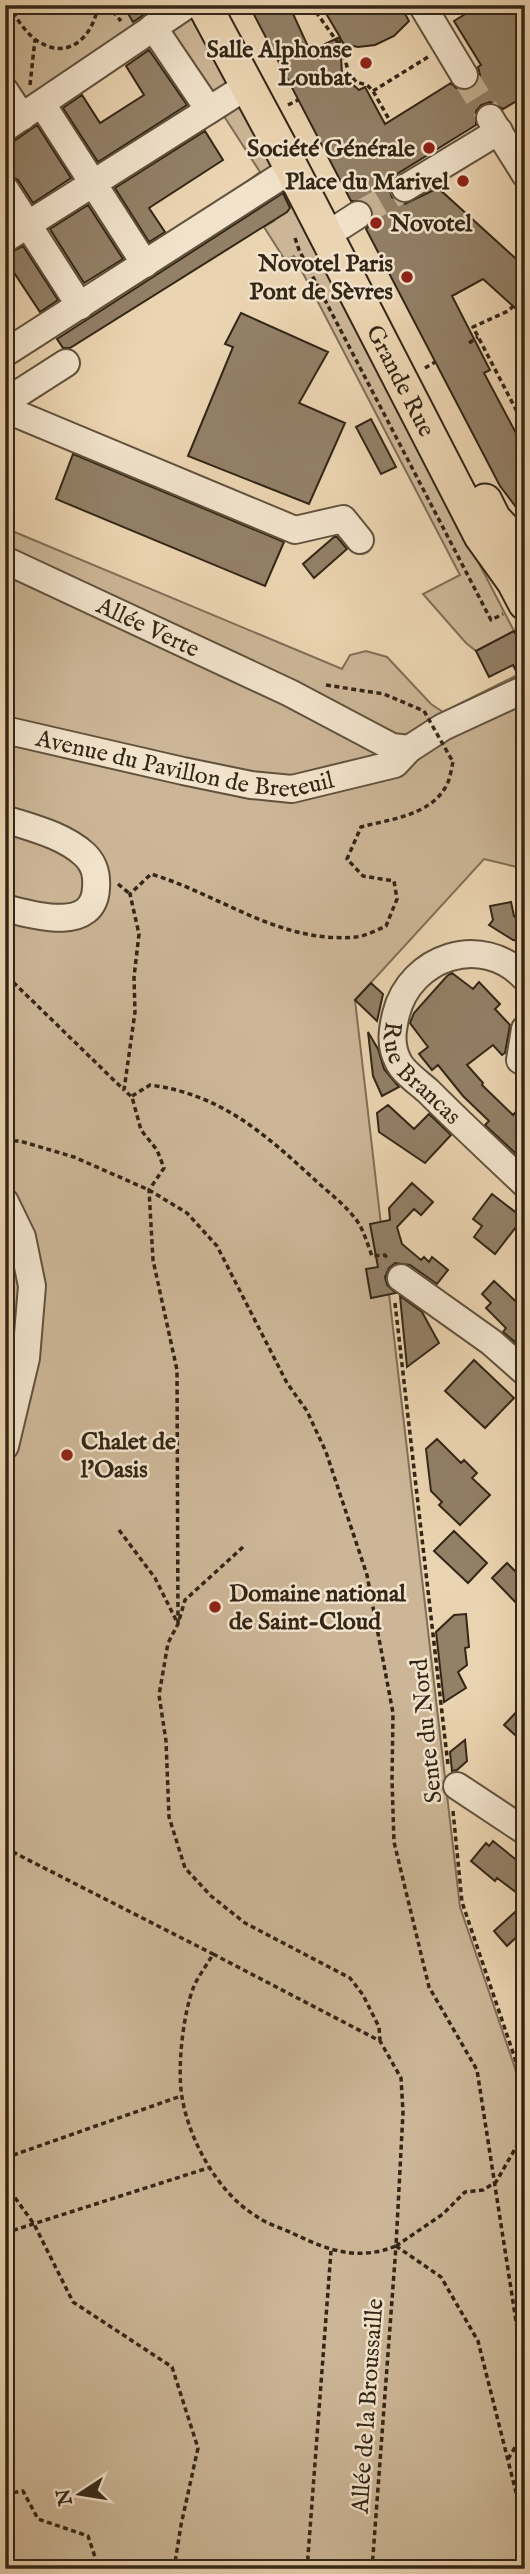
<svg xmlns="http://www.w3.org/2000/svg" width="530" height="2574" font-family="'IM FELL English',serif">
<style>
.green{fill:#ccb697;stroke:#806e56;stroke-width:2}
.building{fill:#938067;stroke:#332616;stroke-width:2}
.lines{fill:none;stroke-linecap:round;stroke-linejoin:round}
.minor-tunnel{stroke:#c6b192;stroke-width:26;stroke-dasharray:26 13;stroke-linecap:butt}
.minor-casing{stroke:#61523d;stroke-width:30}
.major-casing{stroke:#332616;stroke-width:37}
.path{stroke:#332616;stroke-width:3.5;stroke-dasharray:5 3.5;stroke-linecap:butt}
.minor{stroke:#f2e3cc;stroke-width:26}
.major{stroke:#ebd4b1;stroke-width:33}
.path-bridge{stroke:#332616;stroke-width:3.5;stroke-dasharray:5 3.5;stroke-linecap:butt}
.poi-dot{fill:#8f2418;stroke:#f2e3cc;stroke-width:2.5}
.labels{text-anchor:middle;stroke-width:5;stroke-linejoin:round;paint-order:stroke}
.poi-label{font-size:24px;font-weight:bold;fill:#332616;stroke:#f2e3cc;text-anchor:end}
.street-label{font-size:24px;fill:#332616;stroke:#f2e3cc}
</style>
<rect width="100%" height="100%" fill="#ebd4b1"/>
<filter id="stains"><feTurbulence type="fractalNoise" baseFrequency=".00286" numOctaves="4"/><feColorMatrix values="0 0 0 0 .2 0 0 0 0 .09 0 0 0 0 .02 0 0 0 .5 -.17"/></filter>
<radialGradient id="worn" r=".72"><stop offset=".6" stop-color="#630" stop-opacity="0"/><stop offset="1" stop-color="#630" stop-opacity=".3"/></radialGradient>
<path class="green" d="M5 5H190L514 631 476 651 466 643 423 594 460 575 294 256 285 260 264 227 274 221 248 181 260 172 157 12 135 25 18 111 5 91Z
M5 528 342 669 350 655 366 651 387 657 431 704 443 712 525 671V869L484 859 355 1000 460 1907 515 2068 525 2115V2569H5Z"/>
<path class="building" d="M123 5H158L133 22Z
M249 5H289L310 51 340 37 321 5H400L409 21 394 36 375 45 358 47 344 44 340 38 342 75 359 90 365 87 385 124 451 83 456 88 464 91 471 89 477 83 480 75 478 67 481 65 454 21 480 5H525V96L503 109 490 102 481 105 476 111V125L397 174 389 188 392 197 405 204 438 188 525 267V317L483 279 452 296 490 370 484 373 525 450V519L500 486 366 229 372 222V207L365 201H351Z
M149 50 187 105 98 162 63 108 82 95 100 123 144 95 126 66Z
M37 125 71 178 33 203 18 180 5 173V144L14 141Z
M205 131 223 160 149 208 165 232 149 242 115 188Z
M283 193 290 208 287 212 70 348H63L57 339Z
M88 205 123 259 84 283 50 229Z
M23 246 58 300 40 312 5 259V255Z
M241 313 328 352 299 403 345 423 309 504 188 456 233 347 225 344Z
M371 419 396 467 381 474 356 427Z
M73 454 284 542 265 586 56 499Z
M334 537H337L347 549 314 578 303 564Z
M514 631 525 652V674L518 675 513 665 489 677 476 651Z
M511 902 514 916 525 927V942L513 940 489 925 493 920 490 906Z
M452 973 473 989 479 982 500 1004 495 1009 510 1025 505 1053 502 1055 493 1045 467 1065 483 1083 482 1085 513 1115 525 1102V1162L485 1125 489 1121 463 1096 438 1065 432 1070 419 1054 428 1047 410 1023 414 1013 447 976Z
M371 983 383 994 377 1021 355 1000Z
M368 1032 378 1049 384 1069 399 1087 382 1096 373 1076Z
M388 1105 414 1129 429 1114 451 1135 425 1163 379 1132 377 1113Z
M412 1183 433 1202 421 1215 414 1209 397 1227 402 1244 421 1260 424 1257 429 1262 432 1257 448 1270 437 1284 410 1265 395 1263 389 1268 385 1277 387 1285 396 1293 371 1298 366 1269 378 1267 370 1224 390 1220 389 1208Z
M492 1194 523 1218 495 1254 474 1237 482 1226 473 1219Z
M494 1281 525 1310V1330L515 1342 503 1332 506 1328 486 1308 491 1303 482 1294Z
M400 1296 422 1312 439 1343 407 1367Z
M474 1360 514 1398 485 1428 445 1391Z
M437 1439 461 1463 464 1460 477 1473 472 1478 490 1495 460 1525 439 1505 442 1502 431 1491 426 1449Z
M454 1531 487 1563 468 1583 434 1551Z
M507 1563 525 1581V1612L492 1578Z
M466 1614 469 1647 465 1648 467 1665 458 1672 466 1688 444 1702 436 1632 454 1615Z
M525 1703V1744L504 1725Z
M465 1740 467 1761 457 1770 452 1771 450 1752Z
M493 1841 525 1867V1899L497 1878 495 1881 471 1861 486 1843 489 1846Z
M525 1903V1929L507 1946 494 1931Z"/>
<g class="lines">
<path class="minor-tunnel" d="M464 75 490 117
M358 215 405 188"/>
<defs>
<g id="minor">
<path d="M422 5 464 75"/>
<path d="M153 27 209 110"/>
<path d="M5 91 22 117"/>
<path d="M42 104 145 264"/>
<path d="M490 118 525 174"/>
<path d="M5 128 187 5"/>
<path d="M405 188 499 131"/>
<path d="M5 189 80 306"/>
<path d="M341 226 358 215"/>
<path d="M5 239 247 86"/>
<path d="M5 353 292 169"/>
<path d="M5 402 66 363"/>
<path d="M5 409 295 530 343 519 360 540"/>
<path id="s1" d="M5 560 290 693 392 747 409 749"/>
<path id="s2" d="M5 730 183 771 251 785 292 789 395 764 409 749 443 727 525 689"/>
<path d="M5 819C32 828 63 835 84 854 95 864 97 875 96 888 94 934 32 915 5 908"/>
<path id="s3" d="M525 978C482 932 410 957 396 1014 392 1031 390 1045 398 1061 403 1072 419 1083 428 1091 460 1123 492 1153 525 1184"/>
<path d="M525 1029 520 1060 525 1063"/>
<path d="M5 1202 22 1237 32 1286 26 1358 5 1446"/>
<path d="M401 1278 491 1342 525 1372"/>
<path d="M457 1786 525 1831"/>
</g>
<g id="major">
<path id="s4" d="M204 5 292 169 481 536 514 582 525 603"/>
<path d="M485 501 494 519 525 552"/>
</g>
</defs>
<use href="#minor" class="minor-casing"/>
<use href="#major" class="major-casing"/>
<path class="path" d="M9 5C16 18 27 36 41 43 71 60 94 34 98 5
M107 5 121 21
M311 5 341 47 349 73 356 82 367 85 373 91 390 121
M337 79 349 73
M30 85 35 39
M373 91 428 57
M288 105 298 100
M295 238 299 250 491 620 503 614
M520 300 508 311 473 327 525 427
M469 343 478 337
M425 368 435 362
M522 459V445L525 438
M516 627 525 644
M326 685 384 694 424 711
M118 884 130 894
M5 983 13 982 124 1090
M132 1096 150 1085C220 1094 264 1133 315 1180 328 1192 343 1203 354 1217 363 1227 367 1243 372 1256L385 1255 388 1259
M5 1141H20L74 1157 149 1190 187 1213 217 1246 287 1383 307 1411 326 1452 367 1575 393 1713 392 1780 394 1842 429 1987 477 2070 525 2379
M395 1303 448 1765
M119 1530 155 1578 177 1622
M243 1547 185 1600 178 1624 168 1643 159 1695 166 1741 169 1817 185 1868 211 1896 245 1923 350 1978 363 1995 379 2027 380 2040
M178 1624 177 1370 153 1260 149 1190 164 1168 157 1150 141 1130 132 1097 124 1090 135 1012 134 977 139 934 130 894 151 874C221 895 280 944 356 937 366 936 377 930 386 926L397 899 394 881 363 876 347 859 361 827C390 819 428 816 445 788 450 781 451 770 453 762
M453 1811 462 1902 525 2088
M5 1848 213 1954
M213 1954 380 2041 401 2078 403 2112 396 2246C358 2261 330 2251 294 2234 282 2228 267 2224 256 2216 218 2193 189 2140 182 2097 177 2068 183 2013 194 1986 199 1975 207 1965 213 1954Z
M5 2158 181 2096
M5 2184 34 2224 73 2302 172 2367 198 2448 181 2525 174 2569
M5 2233 208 2168
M396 2246 441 2277 478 2341 525 2528
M396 2246 443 2214 465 2192 483 2190 496 2182 519 2142 525 2140
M508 2459 525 2431
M5 2494 23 2491 38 2519 88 2536 99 2569
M5 2557 9 2569
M307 2569 331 2251
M372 2569 396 2246"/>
<use href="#minor" class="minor"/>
<use href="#major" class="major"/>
<path class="path-bridge" d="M424 711 453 762"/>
</g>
<g class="poi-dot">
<circle cx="366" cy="63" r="7"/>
<circle cx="429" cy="148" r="7"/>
<circle cx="463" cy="181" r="7"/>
<circle cx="376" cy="223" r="7"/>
<circle cx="407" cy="277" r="7"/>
<circle cx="67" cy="1455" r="7"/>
<circle cx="215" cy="1607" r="7"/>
</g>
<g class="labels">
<g class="poi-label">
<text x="352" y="57">Salle Alphonse<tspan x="352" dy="28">Loubat</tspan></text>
<text x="415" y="156">Société Générale</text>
<text x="449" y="189">Place du Marivel</text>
<text x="390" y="231" text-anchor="start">Novotel</text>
<text x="393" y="271">Novotel Paris<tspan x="393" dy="28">Pont de Sèvres</tspan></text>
<text x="81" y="1449" text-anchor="start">Chalet de<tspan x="81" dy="28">l'Oasis</tspan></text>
<text x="229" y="1601" text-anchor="start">Domaine national<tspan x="229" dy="28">de Saint-Cloud</tspan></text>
</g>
<g class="street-label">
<text dy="8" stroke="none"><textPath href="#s4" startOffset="424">Grande Rue</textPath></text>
<text dy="8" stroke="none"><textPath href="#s1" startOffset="158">Allée Verte</textPath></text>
<text dy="8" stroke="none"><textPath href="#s2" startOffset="184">Avenue du Pavillon de Breteuil</textPath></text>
<text dy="8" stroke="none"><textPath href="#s3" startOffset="234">Rue Brancas</textPath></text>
<text transform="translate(426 1731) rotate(-96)" y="8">Sente du Nord</text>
<text transform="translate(367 2406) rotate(-86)" y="8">Allée de la Broussaille</text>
</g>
</g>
<rect width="530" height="2574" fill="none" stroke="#ebd4b1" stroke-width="28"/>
<rect x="7" y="7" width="516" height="2560" fill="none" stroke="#332616" stroke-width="3.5"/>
<rect x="14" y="14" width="502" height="2546" fill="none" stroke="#332616" stroke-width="2"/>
<g transform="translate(80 2494) rotate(258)" stroke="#f2e3cc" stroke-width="5" paint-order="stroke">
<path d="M0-5L12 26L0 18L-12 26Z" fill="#332616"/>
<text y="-10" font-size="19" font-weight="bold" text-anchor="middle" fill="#332616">N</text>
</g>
<rect width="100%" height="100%" filter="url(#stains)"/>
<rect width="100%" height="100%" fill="url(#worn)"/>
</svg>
